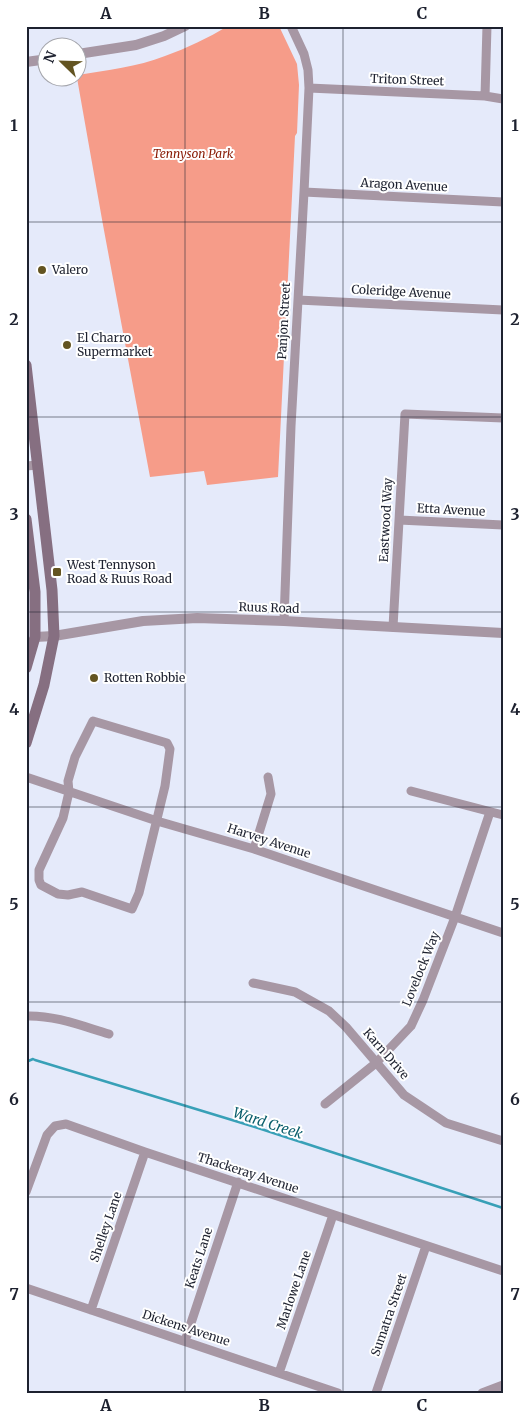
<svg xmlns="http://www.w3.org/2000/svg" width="529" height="1419" font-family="Merriweather,serif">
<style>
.green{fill:#f69c89}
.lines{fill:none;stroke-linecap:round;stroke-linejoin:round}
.stream{stroke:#38a0b7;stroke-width:2.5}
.minor{stroke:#a797a4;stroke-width:9}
.tertiary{stroke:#a797a4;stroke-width:10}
.secondary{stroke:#866f81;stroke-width:11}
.grid{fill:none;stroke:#1d212f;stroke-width:1;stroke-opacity:0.55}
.poi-dot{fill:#635421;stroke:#fff;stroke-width:2}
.labels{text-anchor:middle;stroke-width:4;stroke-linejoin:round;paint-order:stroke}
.street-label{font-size:12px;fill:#1d212f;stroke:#fff}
.park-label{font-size:12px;font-style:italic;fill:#891a04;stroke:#fff}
.poi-label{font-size:12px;fill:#1d212f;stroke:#fff;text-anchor:start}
.water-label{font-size:14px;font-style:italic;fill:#0a5e6c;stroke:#fff}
.neatline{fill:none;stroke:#1d212f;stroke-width:2}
.grid-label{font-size:16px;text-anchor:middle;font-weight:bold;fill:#1d212f}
</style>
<rect width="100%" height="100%" fill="#e5eafa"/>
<path class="green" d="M228 26H279L297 64 299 85 297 133 295 136 278 477 207 485 204 471 150 477 103 225 77 78 78 75C107 70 137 67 165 56 187 48 208 38 228 26Z"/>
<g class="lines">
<path class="stream" d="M26 1062 33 1059 35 1060 255 1127 503 1208"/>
<path class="minor" d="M309 88 485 96 503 99
M485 96 487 26
M304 192 503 202
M298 300 503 310
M26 466 38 465
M399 520 503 525
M284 621 291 426 304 192 309 88 308 70 304 54 291 26
M393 627 405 414 503 418
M93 721 167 743 170 749 165 786 139 893 132 909 82 892 68 895 58 894 41 885 39 880V870L63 818 69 792 68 781 75 757Z
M26 777 157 821 254 849 503 933
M411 791 503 815
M254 849 271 794 268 777
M253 983 295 992 329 1011 346 1027 404 1095 446 1123 503 1141
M26 1016C55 1015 82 1026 109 1034
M325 1104 376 1063 411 1026 423 1000 455 917 490 812
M26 1192 47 1135 55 1126 66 1124 145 1152 503 1271
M26 1288 338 1393
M91 1310 145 1152
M185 1341 238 1182
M279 1373 333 1215
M376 1393 426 1246
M482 1393 503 1385"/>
<path class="tertiary" d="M78 54 136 45 164 36 185 26
M26 62 48 59
M35 637 54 636 143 621 197 618 284 621 503 633"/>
<path class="secondary" d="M26 365 52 590 54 636 44 685 26 743
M26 519 35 592V637L26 668"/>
</g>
<path class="grid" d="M185 26V1393M343 26V1393M26 222H503M26 417H503M26 612H503M26 807H503M26 1002H503M26 1197H503"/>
<g class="poi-dot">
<circle cx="42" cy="270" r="5"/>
<circle cx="67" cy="345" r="5"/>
<rect x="52" y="567" width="10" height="10" rx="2.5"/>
<circle cx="94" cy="678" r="5"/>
</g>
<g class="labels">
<g class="street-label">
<text transform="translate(407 80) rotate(2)" y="4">Triton Street</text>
<text transform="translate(404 185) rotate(3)" y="4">Aragon Avenue</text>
<text transform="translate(401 292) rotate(3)" y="4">Coleridge Avenue</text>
<text transform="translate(284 321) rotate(-87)" y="4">Panjon Street</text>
<text transform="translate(451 510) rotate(3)" y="4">Etta Avenue</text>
<text transform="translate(386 520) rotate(-87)" y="4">Eastwood Way</text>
<text transform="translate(269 608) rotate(2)" y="4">Ruus Road</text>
<text transform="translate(269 841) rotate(18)" y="4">Harvey Avenue</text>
<text transform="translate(421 969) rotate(-68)" y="4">Lovelock Way</text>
<text transform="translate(386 1054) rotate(49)" y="4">Karn Drive</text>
<text transform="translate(248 1173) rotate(18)" y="4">Thackeray Avenue</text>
<text transform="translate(106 1227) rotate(-71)" y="4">Shelley Lane</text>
<text transform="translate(199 1258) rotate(-72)" y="4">Keats Lane</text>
<text transform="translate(294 1290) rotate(-71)" y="4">Marlowe Lane</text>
<text transform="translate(389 1315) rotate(-71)" y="4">Sumatra Street</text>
<text transform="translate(186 1328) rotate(18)" y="4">Dickens Avenue</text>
</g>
<g class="park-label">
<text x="193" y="158">Tennyson Park</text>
</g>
<g class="poi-label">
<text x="52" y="274">Valero</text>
<text x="77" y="342">El Charro<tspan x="77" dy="14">Supermarket</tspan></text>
<text x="67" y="569">West Tennyson<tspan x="67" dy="14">Road &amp; Ruus Road</tspan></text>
<text x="104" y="682">Rotten Robbie</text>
</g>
<g class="water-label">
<text transform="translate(268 1123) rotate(18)" y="5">Ward Creek</text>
</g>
</g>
<rect width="529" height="1419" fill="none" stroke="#ffffff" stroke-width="55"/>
<g transform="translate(62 62) rotate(293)"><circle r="24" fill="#ffffff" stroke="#a5a6ac"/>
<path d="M0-4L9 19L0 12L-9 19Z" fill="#635421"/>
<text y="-8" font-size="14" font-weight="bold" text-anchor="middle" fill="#1d212f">N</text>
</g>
<rect x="28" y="28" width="474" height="1364" class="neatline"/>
<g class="grid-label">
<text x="106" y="19">A</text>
<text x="264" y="19">B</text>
<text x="422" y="19">C</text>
<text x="14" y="131">1</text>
<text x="515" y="131">1</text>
<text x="14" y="325">2</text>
<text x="515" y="325">2</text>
<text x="14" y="520">3</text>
<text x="515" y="520">3</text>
<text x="14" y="715">4</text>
<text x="515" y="715">4</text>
<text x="14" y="910">5</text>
<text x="515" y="910">5</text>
<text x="14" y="1105">6</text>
<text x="515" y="1105">6</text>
<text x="14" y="1300">7</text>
<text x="515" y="1300">7</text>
<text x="106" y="1411">A</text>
<text x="264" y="1411">B</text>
<text x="422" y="1411">C</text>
</g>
</svg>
